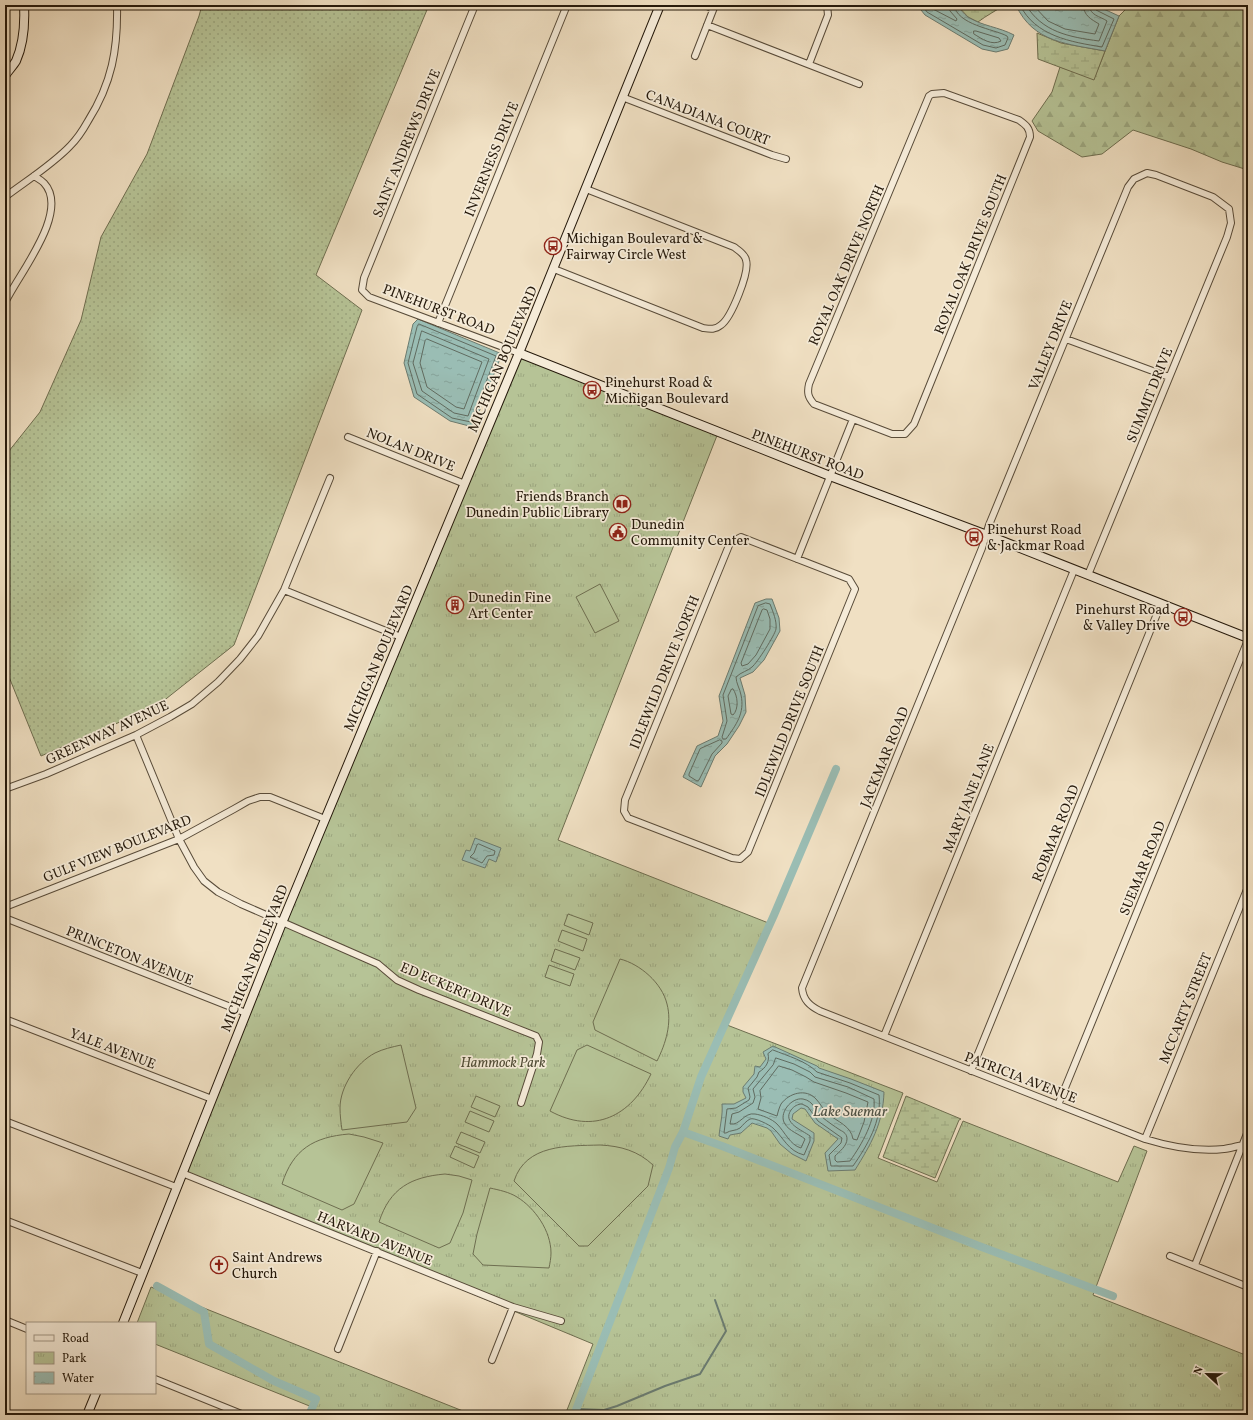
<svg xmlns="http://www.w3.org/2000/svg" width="1253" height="1420" font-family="Vollkorn,serif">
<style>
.grass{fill:url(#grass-dots);stroke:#6e6e50}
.forest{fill:url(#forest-firs);stroke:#6e6e50}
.wetland{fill:url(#wetland-marsh);stroke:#6e6e50}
.park{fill:url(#park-tufts);stroke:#6e6e50}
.pitch{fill:#b6c396;stroke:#6e6e50}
.water{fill:url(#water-ripples);stroke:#6b7b70}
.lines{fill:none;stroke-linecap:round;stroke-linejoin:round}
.shore{stroke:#606b60;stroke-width:1}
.stream{stroke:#6b7b70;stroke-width:2}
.canal{stroke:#9abdb4;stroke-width:8}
.street-casing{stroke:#584b39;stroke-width:8}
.secondary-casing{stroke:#25190b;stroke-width:10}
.street{stroke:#f5ebd8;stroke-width:6}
.secondary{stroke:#f5ebd8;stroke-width:8}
.labels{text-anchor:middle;stroke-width:3.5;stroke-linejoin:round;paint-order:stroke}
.street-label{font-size:14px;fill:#25190b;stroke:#f5ebd8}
.poi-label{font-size:14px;fill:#25190b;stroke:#f5ebd8;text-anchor:start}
.park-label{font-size:14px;font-style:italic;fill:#504c35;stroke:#f5ebd8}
.water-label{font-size:15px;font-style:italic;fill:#4e5246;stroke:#f5ebd8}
</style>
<defs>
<pattern id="grass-dots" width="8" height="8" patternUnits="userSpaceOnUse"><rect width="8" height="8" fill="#b6c396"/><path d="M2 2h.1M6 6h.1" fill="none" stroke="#9ca780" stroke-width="1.8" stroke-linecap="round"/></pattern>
<pattern id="forest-firs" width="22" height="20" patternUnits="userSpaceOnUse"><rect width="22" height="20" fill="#b6c396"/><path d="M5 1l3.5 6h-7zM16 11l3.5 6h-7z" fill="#9ca780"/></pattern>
<pattern id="wetland-marsh" width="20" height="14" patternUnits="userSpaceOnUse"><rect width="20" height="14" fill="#b6c396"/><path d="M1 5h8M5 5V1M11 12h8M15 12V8" fill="none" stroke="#9ca780"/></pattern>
<pattern id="park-tufts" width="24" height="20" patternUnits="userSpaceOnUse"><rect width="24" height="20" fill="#b6c396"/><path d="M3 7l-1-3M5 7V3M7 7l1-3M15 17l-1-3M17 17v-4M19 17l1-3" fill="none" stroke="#9ca780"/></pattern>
<pattern id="water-ripples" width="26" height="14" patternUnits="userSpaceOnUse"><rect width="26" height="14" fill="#9abdb4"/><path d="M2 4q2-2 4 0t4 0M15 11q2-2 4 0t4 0" fill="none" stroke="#85a299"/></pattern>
</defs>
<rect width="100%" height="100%" fill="#f0e0c3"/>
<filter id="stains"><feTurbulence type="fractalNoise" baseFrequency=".005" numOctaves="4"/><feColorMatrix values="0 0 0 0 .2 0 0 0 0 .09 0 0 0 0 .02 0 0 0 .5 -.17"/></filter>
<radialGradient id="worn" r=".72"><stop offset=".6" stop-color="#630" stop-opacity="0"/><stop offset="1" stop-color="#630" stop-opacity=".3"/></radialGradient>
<path class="grass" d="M202 5H429L316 275 362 310 234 645 157 706 41 756 5 667V456L40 412 81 320 101 237 147 154 199 16Z"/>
<path class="forest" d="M1130 5H1248V170L1222 162 1191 149 1133 130 1102 154 1082 157 1038 131 1032 121 1052 92 1060 67 1094 79 1119 16Z"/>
<path class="wetland" d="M957 5H1004C996 11 987 15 978 22L968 17Z
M1037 33 1061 43 1105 51 1094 80 1038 59Z
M906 1096 961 1119 959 1120 935 1178 883 1157Z"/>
<path class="park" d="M519 353 718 433 558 840 771 924 727 1025 903 1093 878 1158 937 1182 963 1121 1118 1182 1134 1146 1147 1151 1093 1295 1248 1356V1415H565L593 1344 182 1173Z
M151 1287 473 1415H309L312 1407 155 1344V1323H137Z"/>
<path class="pitch" d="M600 584 619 621 595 633 576 597Z
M568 914 593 923 589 935 564 925Z
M562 930 587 939 583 951 558 941Z
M555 949 580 958 575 970 551 961Z
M620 959C640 964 662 983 667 1004 672 1023 666 1043 657 1061L595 1030 593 1022Z
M549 965 574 974 570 986 545 977Z
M401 1045 416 1108 407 1122 342 1130C341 1123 340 1115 340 1108 340 1087 356 1063 375 1053 383 1049 392 1047 401 1045Z
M587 1045 651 1074C631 1116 594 1135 550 1111L577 1050Z
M476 1096 500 1106 495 1117 471 1107Z
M470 1111 494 1121 489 1132 465 1122Z
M461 1132 485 1142 480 1153 456 1143Z
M349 1134 364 1137 383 1143 354 1204 342 1210 282 1184C293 1149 314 1137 349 1134Z
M600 1145C621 1146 638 1151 653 1165L648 1186 588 1246H579L514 1181C526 1144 567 1146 600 1145Z
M455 1146 479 1156 474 1168 450 1157Z
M445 1174 459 1176 472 1180 463 1213 450 1243 439 1248 379 1222C390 1188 411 1177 445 1174Z
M490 1188C499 1190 509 1192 517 1197 535 1208 551 1231 551 1253 551 1258 550 1263 549 1268L483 1265 473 1254 477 1234Z"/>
<path class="water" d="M917 5H957C960 9 964 14 968 17 982 26 999 27 1014 35L1008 49 996 52 982 49 925 15Z
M1016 5H1095L1119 16 1105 51C1069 44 1033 43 1016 5Z
M418 319 502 354 473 427 450 421 414 397 404 363 413 324Z
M766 599H772L779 618 780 631 764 660 753 672 740 678 745 695 746 712 739 726 727 744 715 756 701 787 683 777 697 746 718 736 723 721 719 696 755 603Z
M475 838 501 848 496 862 489 859 485 868 462 860 466 850 470 851Z
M773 1046 817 1066 819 1068 851 1079 884 1092C883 1124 871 1144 855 1170L828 1171 825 1153 838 1139 815 1123 805 1109 801 1108 793 1114 792 1119 814 1133V1141L806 1161 792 1154 780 1144 771 1131 767 1128 752 1123 741 1133 730 1135 728 1139 719 1136C720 1125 723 1115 722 1104H734L746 1098 743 1092V1087L754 1074 755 1066 760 1067 766 1059 763 1052Z"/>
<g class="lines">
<path class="shore" d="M922 5 927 12 983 45 996 48 1005 45 1008 38 1007 36C994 29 957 25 954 5
M928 5 931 8 956 21 957 19 950 11 949 5
M1020 5C1035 36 1071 42 1102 47L1114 19 1096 10 1095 5
M1026 5C1042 32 1069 37 1099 41L1107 21C1100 16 1090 16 1089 5
M1033 5 1048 21 1065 29 1095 34 1099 24C1091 19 1084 16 1083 5
M974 31H976L999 38 1001 41C992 46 982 39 974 34Z
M419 324 496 356 471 422 452 418 417 394 408 363 417 327Z
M422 331 489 359 468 416 454 413 422 391 413 363 421 333Z
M427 339 482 362 464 409 456 407 427 387 420 363 425 341Z
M766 603 770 604C773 612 777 621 776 629 775 635 757 663 752 667 748 671 741 672 736 677 736 683 740 689 741 695 745 713 736 725 726 739H723L722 737 727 721 723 695 758 606Z
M764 609 767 610 770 619V629L756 655 748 664 742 666 741 663 762 610Z
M733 689C738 696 739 709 733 715L731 714 728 696 731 690Z
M720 740 722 741V743L712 754 699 780 697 781 689 776V774L700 749Z
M479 844 495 851 494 855 487 856 482 863 470 857 474 853 477 845Z
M773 1050C788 1056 806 1061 817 1072L850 1083 879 1095C882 1121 867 1146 853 1166H831L829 1155 841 1143 842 1138 818 1121 808 1107 802 1104C798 1104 794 1106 791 1110 782 1123 802 1130 810 1136V1141L804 1155C788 1151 784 1138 773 1128 770 1125 754 1117 750 1119 746 1121 743 1125 740 1128 736 1131 730 1130 726 1133H724L727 1109 736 1108 749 1100 750 1097 748 1088 757 1077 759 1072C766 1068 770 1061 768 1054Z
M776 1058 794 1064 810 1072 815 1077 848 1087 874 1099C876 1120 862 1144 850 1161L837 1162 835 1160V1156C839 1152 847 1146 847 1139 847 1134 844 1132 840 1130 834 1126 828 1122 822 1117 815 1111 814 1101 803 1099 791 1097 778 1114 785 1124 789 1131 799 1134 805 1139L801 1148C790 1145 785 1132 777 1124 772 1119 762 1115 755 1114 744 1112 740 1126 730 1124L732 1114 739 1112 753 1103 755 1097 753 1089 773 1065Z
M779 1066 792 1070 806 1077 814 1082 846 1093 868 1102 864 1122 857 1140 853 1139C851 1126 838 1122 828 1114 823 1110 821 1104 816 1099 806 1088 789 1093 781 1104 779 1108 778 1112 777 1116L758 1109 761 1098 760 1091Z"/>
<path class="stream" d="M576 1409 604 1410 617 1406 665 1386 700 1374 726 1331 715 1300"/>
<path class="canal" d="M683 1132 722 1146 979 1246 1113 1296
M157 1286 204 1312 209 1344 274 1381 316 1399 309 1415
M574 1415 669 1168 675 1147 683 1132 701 1077 774 915 836 769"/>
<defs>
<path id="street" d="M475 5 364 278 362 290 369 297 519 353
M705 5 713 9
M707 25 859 84
M695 56 715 5
M809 64 828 15 827 5
M944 93 1019 120C1026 125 1030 128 1030 137L914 424 905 434H892L814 404C808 397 807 393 809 384L929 96 932 94Z
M622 97 772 155 786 159
M5 197C26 181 52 165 70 146 77 139 83 130 88 121 112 83 118 49 117 5
M554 269 703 328C710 329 715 330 721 325 731 318 750 272 746 260 745 254 738 250 734 247L586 189
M5 303C17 276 71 212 44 183 41 180 37 178 34 176
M438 323 567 5
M1066 339 1169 377
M348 437 465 484
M741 537 849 579 855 589 748 852 740 859 732 858 628 818 624 811 625 800 730 543Z
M797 559 853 419
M1088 575 1227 237 1231 223 1229 209 1213 197 1156 175 1147 173 1134 179 1128 187 989 525 982 548 802 988C803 1000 810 1006 820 1011L1145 1139C1171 1147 1197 1152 1224 1149 1232 1148 1240 1145 1248 1144
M284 590 401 637
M136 735 179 839 194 867 204 881 218 892 241 904 378 964 397 980 419 990 536 1036 539 1042 537 1054 521 1103
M5 789 46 774 136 735 170 717 192 704 218 682 240 659 258 636 284 590 330 478
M5 907 179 839 234 809 248 801 260 797H270L325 819
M5 918 246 1013
M5 1019 212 1099
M884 1036 1074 570
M971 1071 1161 604
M1058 1105 1248 640
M5 1121 176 1187
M1145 1139 1248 887
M182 1173 513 1307 561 1321
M5 1220 142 1273
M1170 1256 1248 1287
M1195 1265 1248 1131
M5 1320 27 1329
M338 1349 377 1251
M492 1360 513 1307
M155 1379 244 1415"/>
<path id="secondary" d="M5 76C8 71 13 66 16 61 24 43 25 24 24 5
M519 353 830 476 987 535 1248 638
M123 1323 282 923 519 353 660 5
M87 1415 96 1393"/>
</defs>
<use href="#street" class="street-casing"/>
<use href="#secondary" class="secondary-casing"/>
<use href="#street" class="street"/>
<use href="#secondary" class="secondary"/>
</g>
<defs>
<symbol id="bus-ring" viewBox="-11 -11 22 22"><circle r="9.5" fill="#f5ebd8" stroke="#8f2418" stroke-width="1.5"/><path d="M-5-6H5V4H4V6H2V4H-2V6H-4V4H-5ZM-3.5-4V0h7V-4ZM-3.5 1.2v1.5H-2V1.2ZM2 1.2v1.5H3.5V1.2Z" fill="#8f2418"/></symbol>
<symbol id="library-ring" viewBox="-11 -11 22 22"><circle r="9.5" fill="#f5ebd8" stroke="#8f2418" stroke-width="1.5"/><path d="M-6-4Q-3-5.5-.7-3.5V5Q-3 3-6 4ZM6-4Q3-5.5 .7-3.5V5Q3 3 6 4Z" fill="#8f2418"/></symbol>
<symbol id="civic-ring" viewBox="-11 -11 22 22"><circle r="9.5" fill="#f5ebd8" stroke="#8f2418" stroke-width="1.5"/><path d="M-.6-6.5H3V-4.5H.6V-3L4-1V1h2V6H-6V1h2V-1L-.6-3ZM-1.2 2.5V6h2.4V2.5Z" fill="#8f2418"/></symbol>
<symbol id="building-ring" viewBox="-11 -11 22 22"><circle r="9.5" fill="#f5ebd8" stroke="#8f2418" stroke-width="1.5"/><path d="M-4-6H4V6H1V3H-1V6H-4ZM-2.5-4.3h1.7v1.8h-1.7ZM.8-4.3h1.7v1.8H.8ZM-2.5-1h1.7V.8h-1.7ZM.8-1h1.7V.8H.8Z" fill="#8f2418"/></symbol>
<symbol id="church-ring" viewBox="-11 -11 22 22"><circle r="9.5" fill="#f5ebd8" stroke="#8f2418" stroke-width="1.5"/><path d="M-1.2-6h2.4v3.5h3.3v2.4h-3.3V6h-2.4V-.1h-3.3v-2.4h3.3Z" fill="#8f2418"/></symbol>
</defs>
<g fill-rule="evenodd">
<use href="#bus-ring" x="543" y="236" width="20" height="20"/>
<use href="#bus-ring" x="582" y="380" width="20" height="20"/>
<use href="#library-ring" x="612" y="494" width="20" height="20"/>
<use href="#civic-ring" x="608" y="522" width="20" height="20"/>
<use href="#bus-ring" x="964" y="527" width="20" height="20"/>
<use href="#building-ring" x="445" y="595" width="20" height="20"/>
<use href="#bus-ring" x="1173" y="607" width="20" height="20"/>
<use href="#church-ring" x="209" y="1255" width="20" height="20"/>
</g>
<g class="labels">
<g class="street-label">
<text transform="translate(708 117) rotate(21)" y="5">CANADIANA COURT</text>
<text transform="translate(406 143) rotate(-68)" y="5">SAINT ANDREWS DRIVE</text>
<text transform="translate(491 159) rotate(-68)" y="5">INVERNESS DRIVE</text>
<text transform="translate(970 254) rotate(-68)" y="5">ROYAL OAK DRIVE SOUTH</text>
<text transform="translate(846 265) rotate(-67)" y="5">ROYAL OAK DRIVE NORTH</text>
<text transform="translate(439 309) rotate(21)" y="5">PINEHURST ROAD</text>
<text transform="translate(1050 345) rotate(-68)" y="5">VALLEY DRIVE</text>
<text transform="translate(502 359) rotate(-67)" y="5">MICHIGAN BOULEVARD</text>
<text transform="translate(1149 395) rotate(-68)" y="5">SUMMIT DRIVE</text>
<text transform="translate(411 449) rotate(22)" y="5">NOLAN DRIVE</text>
<text transform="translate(808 454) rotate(21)" y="5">PINEHURST ROAD</text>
<text transform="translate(378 658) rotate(-67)" y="5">MICHIGAN BOULEVARD</text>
<text transform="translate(664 672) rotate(-68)" y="5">IDLEWILD DRIVE NORTH</text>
<text transform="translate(789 721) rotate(-68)" y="5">IDLEWILD DRIVE SOUTH</text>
<text transform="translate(107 732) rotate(-25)" y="5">GREENWAY AVENUE</text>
<text transform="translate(884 757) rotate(-68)" y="5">JACKMAR ROAD</text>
<text transform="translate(968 798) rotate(-68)" y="5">MARY JANE LANE</text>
<text transform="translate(1055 833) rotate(-68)" y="5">ROBMAR ROAD</text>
<text transform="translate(117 848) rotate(-22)" y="5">GULF VIEW BOULEVARD</text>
<text transform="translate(1142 868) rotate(-68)" y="5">SUEMAR ROAD</text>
<text transform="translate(130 955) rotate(22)" y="5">PRINCETON AVENUE</text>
<text transform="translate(254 958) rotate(-68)" y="5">MICHIGAN BOULEVARD</text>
<text transform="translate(456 989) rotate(23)" y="5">ED ECKERT DRIVE</text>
<text transform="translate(1185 1008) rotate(-68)" y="5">MCCARTY STREET</text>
<text transform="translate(113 1048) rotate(21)" y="5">YALE AVENUE</text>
<text transform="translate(1021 1077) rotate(21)" y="5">PATRICIA AVENUE</text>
<text transform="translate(375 1238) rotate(22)" y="5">HARVARD AVENUE</text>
</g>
<g class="poi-label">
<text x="566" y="243">Michigan Boulevard &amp;<tspan x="566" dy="16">Fairway Circle West</tspan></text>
<text x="605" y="387">Pinehurst Road &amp;<tspan x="605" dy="16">Michigan Boulevard</tspan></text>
<text x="609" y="501" text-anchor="end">Friends Branch<tspan x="609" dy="16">Dunedin Public Library</tspan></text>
<text x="631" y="529">Dunedin<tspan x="631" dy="16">Community Center</tspan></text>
<text x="987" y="534">Pinehurst Road<tspan x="987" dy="16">&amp; Jackmar Road</tspan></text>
<text x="468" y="602">Dunedin Fine<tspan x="468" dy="16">Art Center</tspan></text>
<text x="1170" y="614" text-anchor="end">Pinehurst Road<tspan x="1170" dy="16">&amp; Valley Drive</tspan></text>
<text x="232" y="1262">Saint Andrews<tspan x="232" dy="16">Church</tspan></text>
</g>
<g class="park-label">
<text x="503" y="1067">Hammock Park</text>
</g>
<g class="water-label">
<text x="850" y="1116">Lake Suemar</text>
</g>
</g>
<rect width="1253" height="1420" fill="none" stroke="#f0e0c3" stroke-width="20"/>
<rect x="6" y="6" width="1241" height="1408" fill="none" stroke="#25190b" stroke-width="2"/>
<rect x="10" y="10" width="1233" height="1400" fill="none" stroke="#25190b"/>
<rect x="26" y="1322" width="130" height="72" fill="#f5ebd8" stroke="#a29786"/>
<rect x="34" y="1335" width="20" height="6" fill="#f5ebd8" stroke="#a29786"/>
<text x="62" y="1342" font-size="12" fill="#25190b">Road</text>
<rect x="34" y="1352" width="20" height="12" fill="url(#park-tufts)" stroke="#a29786"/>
<text x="62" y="1362" font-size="12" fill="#25190b">Park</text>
<rect x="34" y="1372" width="20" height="12" fill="url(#water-ripples)" stroke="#a29786"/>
<text x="62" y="1382" font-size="12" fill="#25190b">Water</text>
<g transform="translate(1207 1374) rotate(292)" stroke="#f5ebd8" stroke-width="3" paint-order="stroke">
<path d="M0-3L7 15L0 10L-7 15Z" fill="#25190b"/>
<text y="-6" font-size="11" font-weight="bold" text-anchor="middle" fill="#25190b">N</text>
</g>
<rect width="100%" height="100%" filter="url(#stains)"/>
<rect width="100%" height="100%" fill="url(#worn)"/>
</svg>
